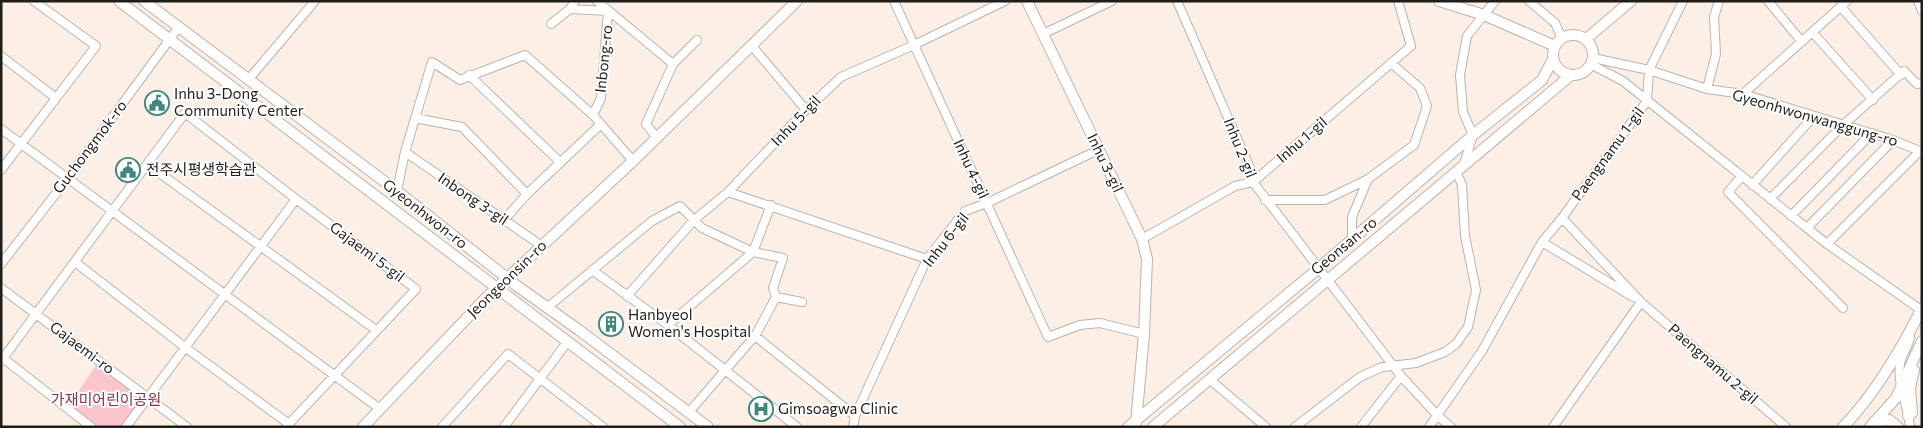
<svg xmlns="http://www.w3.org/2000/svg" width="1923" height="428" font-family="Commissioner,'Noto Sans KR',sans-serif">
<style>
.green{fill:#fac5cd}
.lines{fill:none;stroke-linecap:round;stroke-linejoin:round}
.street-casing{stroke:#beb3aa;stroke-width:10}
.secondary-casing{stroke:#beb3aa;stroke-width:12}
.street{stroke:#fff;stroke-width:8}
.secondary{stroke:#fff;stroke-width:10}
.labels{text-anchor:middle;stroke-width:4;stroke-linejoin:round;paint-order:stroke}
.street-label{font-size:15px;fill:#211d19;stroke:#fff}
.poi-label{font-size:15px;fill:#211d19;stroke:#fff;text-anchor:start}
.park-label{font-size:15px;fill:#823648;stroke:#fff}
</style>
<rect width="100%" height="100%" fill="#fbefe6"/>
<path class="green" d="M99 361 149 398 126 427H91L67 408Z"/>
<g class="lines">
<defs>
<path id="street" d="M597 1 673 64
M894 1 1048 337 1080 325 1100 323 1144 334
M1177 1 1250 168 1253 182 1401 376 1438 416 1451 427
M1529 1 1555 23 1562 38
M1768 1 1802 42
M1918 1 1922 11
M1841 7 1901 75
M570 9 608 11 601 98 593 115
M551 24 570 9 575 1
M1813 33 1873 100
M1043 34 1112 1
M752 46 806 110
M1 56 56 98
M1593 58 1649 70 1707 89 1743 94 1893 140 1922 152
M1592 65 1623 81 1827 244 1921 310
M469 75 560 162
M248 80 315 1
M1707 89 1716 54 1714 17 1719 1
M1743 94 1847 1
M1647 101 1649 70 1683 1
M415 118 462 127 527 194
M1 129 380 409
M657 138 646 124 673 64 697 40
M405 152 542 246
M147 164 376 330
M1464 164 1473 135 1463 112 1460 75 1467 36 1495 1
M1 170 96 46 34 1
M1742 176 1728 192 1843 308
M1752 185 1814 116
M397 191 405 152 432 62 460 80 525 55 593 115 633 161
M728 192 927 259
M1770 199 1843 125 1904 71 1917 84 1922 83
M1265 200H1325L1368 179
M1791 216 1872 133
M1562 218 1641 302 1786 427
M504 220 527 194 601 124
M1807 228 1893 140
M1142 239 1235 186 1253 182 1411 46 1398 1
M1352 239V217L1368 179 1414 145 1427 106 1420 88 1391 63
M1542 242 1633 297
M1827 244 1920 151
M75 262 186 348 289 424
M1 264 68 178 178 28
M592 270 668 325 797 427
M1 288 187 427
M627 296 694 220 728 192 806 110 841 77 914 45 1005 1
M776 297 802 302
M548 307 652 221 680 206 702 228 753 252 783 258 773 288 776 297 755 336 689 412
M668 325 753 252 771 205
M755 336 855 416
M3 358 91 427
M1 361 185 113 296 199 416 289 286 427
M1209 379 1266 427
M126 427 296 199
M442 427 508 354 603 427
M504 427 568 341
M853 427 855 416 927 259 965 211 987 203 1098 150
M1295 427 1360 377 1382 367 1416 363 1445 352 1456 344 1468 327 1476 290 1465 236 1462 185 1456 171
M1361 427 1401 376
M1429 427 1482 351 1542 242 1562 218 1647 101
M1553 427 1641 302
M1910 427C1908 406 1897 385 1900 364 1901 354 1910 346 1910 335"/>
<path id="secondary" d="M119 1 680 427
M144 1 397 191 517 286 579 330 708 427
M1027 1 1142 239 1147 259 1144 334 1136 423
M1439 1 1484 15 1555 46
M1553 55a20 20 0 1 1 40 0a20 20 0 1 1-40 0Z
M1586 39 1631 1
M1908 416 1912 413 1910 388 1914 370
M1873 423 1889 420 1898 427
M363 427 486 298 633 161 797 1
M1128 427 1319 268 1473 135 1542 80 1553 59
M1153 427 1570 76
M1843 427C1876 393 1901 350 1922 308
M1870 427 1896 398 1922 341"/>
</defs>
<use href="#street" class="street-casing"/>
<use href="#secondary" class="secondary-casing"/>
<use href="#street" class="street"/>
<use href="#secondary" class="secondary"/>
</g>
<defs>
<symbol id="civic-ring" viewBox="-11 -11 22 22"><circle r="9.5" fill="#fff" stroke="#40867e" stroke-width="1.5"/><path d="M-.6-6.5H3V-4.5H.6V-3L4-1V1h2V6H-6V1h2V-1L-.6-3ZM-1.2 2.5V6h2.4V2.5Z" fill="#40867e"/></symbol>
<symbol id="building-ring" viewBox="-11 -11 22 22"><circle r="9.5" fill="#fff" stroke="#40867e" stroke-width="1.5"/><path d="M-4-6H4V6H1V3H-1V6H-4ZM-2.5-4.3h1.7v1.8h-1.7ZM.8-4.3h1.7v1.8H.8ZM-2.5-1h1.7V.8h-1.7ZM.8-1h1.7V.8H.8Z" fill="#40867e"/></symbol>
<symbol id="hospital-ring" viewBox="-11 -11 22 22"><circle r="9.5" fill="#fff" stroke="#40867e" stroke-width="1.5"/><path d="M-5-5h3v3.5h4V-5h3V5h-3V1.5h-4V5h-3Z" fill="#40867e"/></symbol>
</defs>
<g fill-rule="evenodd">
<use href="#civic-ring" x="143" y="89" width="28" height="28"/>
<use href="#civic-ring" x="114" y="156" width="28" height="28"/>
<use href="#building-ring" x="597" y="310" width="28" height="28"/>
<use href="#hospital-ring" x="747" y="395" width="28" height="28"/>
</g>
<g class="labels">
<g class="street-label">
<text transform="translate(604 59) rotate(-84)" y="5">Inbong-ro</text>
<text transform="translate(1815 118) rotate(16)" y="5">Gyeonhwonwanggung-ro</text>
<text transform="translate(796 121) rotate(-46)" y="5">Inhu 5-gil</text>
<text transform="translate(1302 140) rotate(-41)" y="5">Inhu 1-gil</text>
<text transform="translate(90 147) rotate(-53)" y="5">Guchongmok-ro</text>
<text transform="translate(1240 148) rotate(68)" y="5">Inhu 2-gil</text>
<text transform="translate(1608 154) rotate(-54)" y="5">Paengnamu 1-gil</text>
<text transform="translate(1105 163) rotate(64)" y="5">Inhu 3-gil</text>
<text transform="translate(971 169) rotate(65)" y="5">Inhu 4-gil</text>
<text transform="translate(473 199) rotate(34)" y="5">Inbong 3-gil</text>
<text transform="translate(425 214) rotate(38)" y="5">Gyeonhwon-ro</text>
<text transform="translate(946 240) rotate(-52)" y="5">Inhu 6-gil</text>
<text transform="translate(1344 246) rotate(-40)" y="5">Geonsan-ro</text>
<text transform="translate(367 252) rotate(37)" y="5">Gajaemi 5-gil</text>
<text transform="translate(507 279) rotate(-44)" y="5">Jeongeonsin-ro</text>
<text transform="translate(82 348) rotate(37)" y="5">Gajaemi-ro</text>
<text transform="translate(1713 364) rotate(41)" y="5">Paengnamu 2-gil</text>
</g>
<g class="poi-label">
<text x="174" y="99">Inhu 3-Dong<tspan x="174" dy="17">Community Center</tspan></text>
<text x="146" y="175">전주시평생학습관</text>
<text x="628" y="320">Hanbyeol<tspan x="628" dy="17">Women's Hospital</tspan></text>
<text x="778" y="414">Gimsoagwa Clinic</text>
</g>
<g class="park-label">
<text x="106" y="405">가재미어린이공원</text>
</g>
</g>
<rect width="1923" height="428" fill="none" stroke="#211d19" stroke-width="5"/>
</svg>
